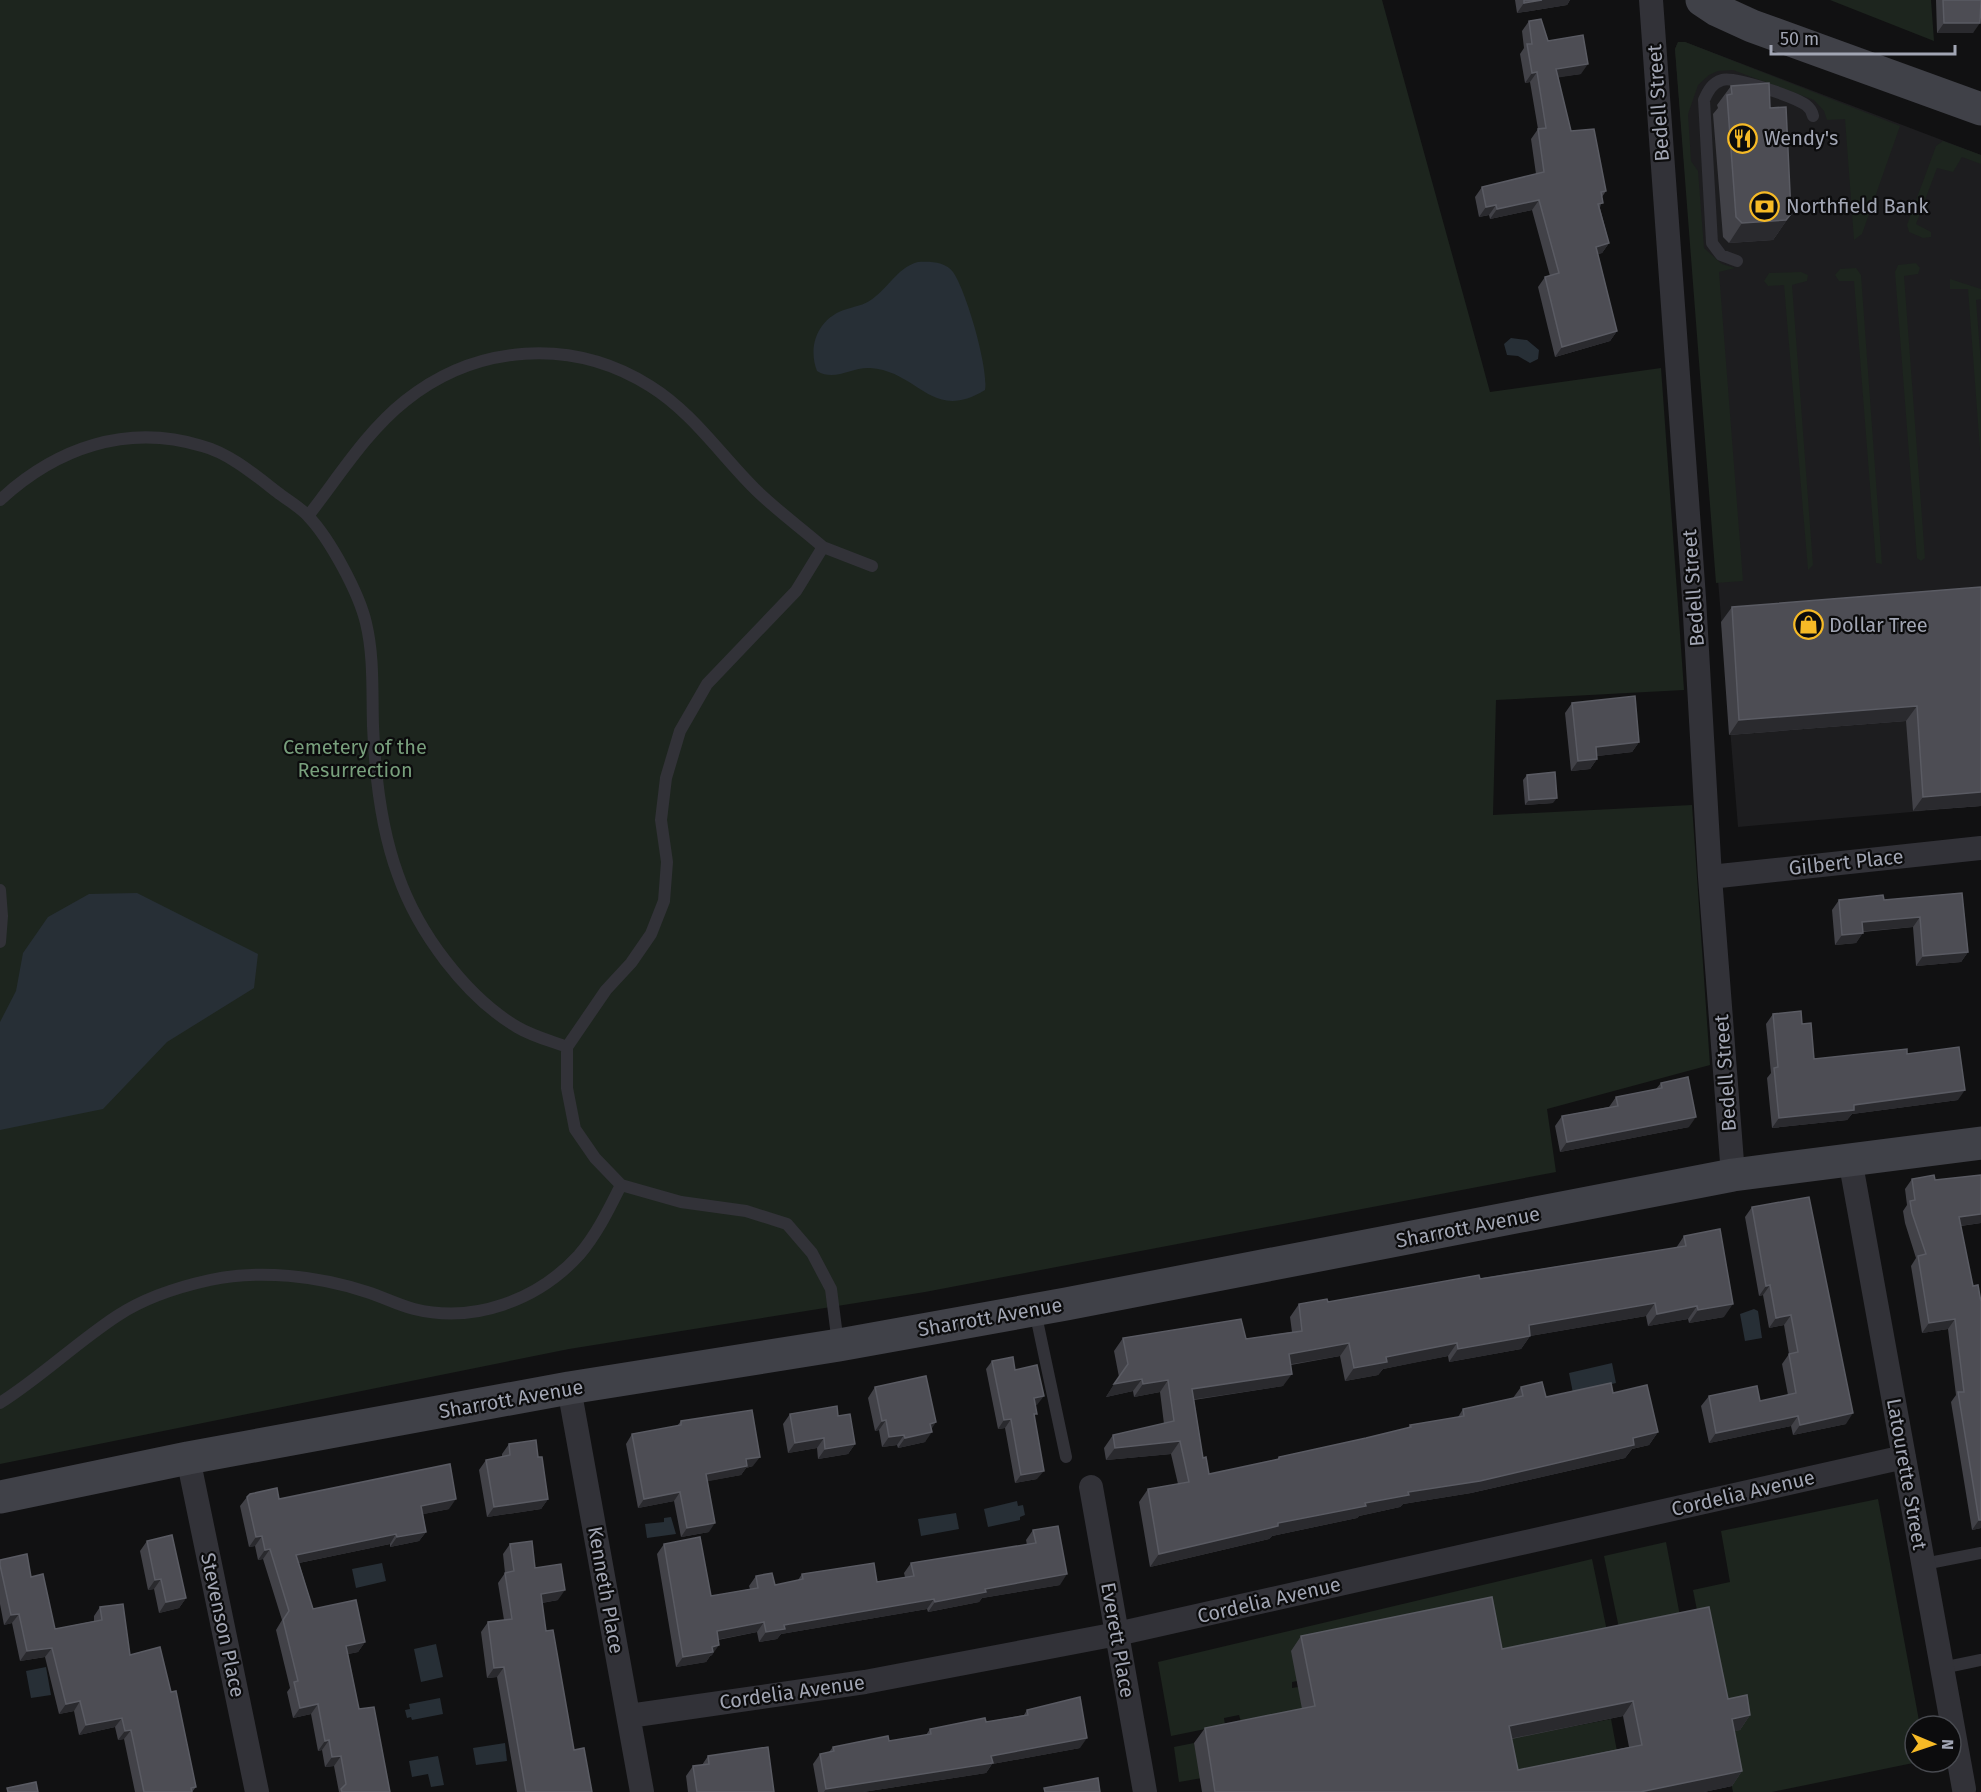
<svg xmlns="http://www.w3.org/2000/svg" width="1981" height="1792" font-family="'Fira Sans',sans-serif">
<style>
.built{fill:#1d1d1f}
.green{fill:#1d251e}
.water{fill:#272f36}
.lines{fill:none;stroke-linecap:round;stroke-linejoin:round}
.lane{stroke:#323238;stroke-width:12}
.street{stroke:#323238;stroke-width:24}
.secondary{stroke:#404148;stroke-width:33}
.wall{fill:#424248;fill-rule:evenodd}
.shaded-wall{fill:#2a2a2e}
.building{fill:#4d4d54;stroke:#5a5b63;stroke-width:1.5;fill-rule:evenodd}
.labels{text-anchor:middle;stroke-width:4.5;stroke-linejoin:round;paint-order:stroke}
.street-label{font-size:20px;fill:#a2a6b4;stroke:#0c0c0d}
.poi-label{font-size:20px;fill:#a2a6b4;stroke:#0c0c0d;text-anchor:start}
.park-label{font-size:20px;fill:#789f7c;stroke:#0c0c0d}
</style>
<rect width="100%" height="100%" fill="#111112"/>
<path class="built" d="M1678 42H1685L1981 155V806L1738 827 1675 49Z"/>
<path class="green" d="M0 0H1382L1490 392 1661 368 1684 690 1496 700 1493 815 1692 805 1710 1065 1547 1109 1556 1172 925 1292 569 1349 0 1464Z
M1830 0H1931L1934 41Z
M1678 42H1685L1900 126 1862 234 1854 240 1845 119 1827 120 1824 111 1814 100 1733 70 1718 71 1709 75 1698 85 1688 114 1691 161 1698 171 1704 248 1722 264 1735 268 1719 272 1743 581 1716 583 1675 49Z
M1943 141 1981 155V164L1962 157 1953 172 1937 168 1916 224 1931 232V237L1923 238 1909 232 1907 225 1936 146Z
M1916 263 1920 268 1918 274 1904 276 1925 558 1921 561 1917 558 1895 272 1898 265Z
M1856 268 1861 275 1882 564 1876 563 1854 281H1839L1835 275 1840 269Z
M1801 272 1808 275 1807 281 1792 285 1813 565 1808 570 1784 285 1768 286 1764 281 1769 273Z
M1950 279 1981 289V299L1976 300 1981 364V463L1968 289H1950Z
M1878 1499 1920 1726H1915V1762H1918L1772 1792H1733L1693 1590 1730 1582 1721 1531Z
M1666 1542 1680 1616 1619 1628 1604 1556Z
M1592 1559 1607 1631 1490 1654 1297 1681 1292 1682V1688L1298 1687 1308 1709 1241 1722 1239 1715 1224 1718 1225 1725 1171 1736 1158 1662Z
M1611 1719 1619 1762 1506 1776 1499 1741Z
M1194 1743 1202 1778 1179 1782 1174 1747Z"/>
<path class="water" d="M918 262C930 261 946 262 953 272 966 290 989 369 985 390 931 423 919 371 870 368 851 367 835 382 817 371 807 345 819 317 847 309 859 305 866 305 876 296 891 284 899 267 918 262Z
M1511 338 1527 340 1539 350 1538 359 1530 363 1518 356 1507 355 1504 344Z
M137 893 258 954 254 988 167 1042 103 1109 0 1130V1022L16 991 23 953 48 917 89 894Z
M1754 1309 1758 1311 1762 1338 1745 1341 1740 1314Z
M1612 1363 1616 1383 1573 1393 1569 1373Z
M1017 1501 1018 1506 1023 1505 1025 1515 1020 1517V1520L988 1527 984 1509Z
M956 1513 959 1529 921 1536 918 1519Z
M671 1517 676 1534 647 1538 645 1524 664 1522V1518Z
M382 1563 386 1581 356 1588 352 1569Z
M436 1644 443 1677 421 1682 414 1649Z
M46 1667 51 1695 31 1698 26 1671Z
M440 1698 443 1714 412 1720 411 1717 407 1718 405 1710 410 1709 409 1704Z
M505 1743 507 1761 476 1765 473 1748Z
M438 1756 444 1785 431 1787 428 1774 412 1777 409 1761Z"/>
<g class="lines">
<path class="lane" d="M1737 261 1721 255 1712 243 1704 100C1708 91 1712 83 1722 80 1734 76 1795 97 1806 105 1810 108 1812 111 1813 116
M0 500C56 448 127 423 202 446 229 453 255 475 277 492 287 500 300 507 308 516 330 539 359 593 366 623 374 656 372 692 373 726 375 775 381 829 398 875 418 932 465 996 517 1027 532 1036 551 1041 567 1047
M308 516C338 478 366 432 405 401 476 344 572 337 650 386 692 412 720 454 754 488 775 509 800 527 823 547L796 591 707 684 680 731 666 778 661 820 667 862 664 901 651 934 631 963 606 990 567 1047V1088L575 1129 595 1158 621 1185 681 1202 746 1211 787 1224 812 1253 831 1289 838 1344
M823 547 872 566
M0 890 2 916 0 942
M1035 1311 1066 1457
M0 1403C41 1377 76 1343 117 1316 144 1298 178 1287 210 1280 260 1269 318 1276 367 1292 383 1297 398 1305 414 1309 474 1324 538 1300 579 1255 597 1234 609 1209 621 1185
M1924 1564 1981 1553
M1942 1668 1981 1660"/>
<path class="street" d="M1651 0 1694 598 1710 877 1733 1175
M1710 877 1981 848
M1850 1159 1964 1789
M569 1388 642 1792
M188 1458 257 1792
M1091 1487 1145 1792
M629 1716 865 1682 1117 1634 1904 1457"/>
<path class="secondary" d="M1702 0 1717 10 1752 26 1981 109
M0 1497 188 1458 569 1388 839 1345 1066 1304 1733 1175 1981 1143"/>
</g>
<path class="wall" d="M1515 0H1570L1567 5 1517 13Z
M1936 0H1981L1973 33H1937Z
M1529 21 1581 74 1558 77 1571 131 1606 191 1602 197 1600 208 1609 243 1602 253 1598 254 1617 331 1610 341 1555 357 1538 287 1545 277 1550 276 1532 210 1490 219 1489 215 1479 217 1475 197 1482 187 1536 174 1531 139 1538 129 1530 82 1525 83 1520 54 1524 48 1522 31Z
M1731 86 1770 108 1791 214 1773 240 1729 243 1723 237 1713 114 1718 108 1717 105Z
M1981 587V806L1913 811 1906 721 1729 735 1721 622 1732 607Z
M1572 703 1639 742 1632 752 1597 756V759L1590 769 1571 771 1565 713Z
M1527 775 1553 803 1525 805 1523 780Z
M1962 893 1968 952 1961 962 1916 966 1913 927 1863 932 1856 943 1835 945 1832 910 1839 900H1884Z
M1773 1014 1802 1024 1814 1059 1907 1054 1958 1100 1852 1114 1847 1120 1772 1128 1767 1078 1771 1073 1766 1024Z
M1661 1083 1689 1127 1560 1152 1555 1126 1562 1116 1609 1107 1616 1097 1656 1089Z
M1981 1175V1223L1961 1226 1981 1528 1972 1530 1951 1402 1956 1395 1948 1329 1922 1333 1911 1266 1916 1258 1905 1223 1903 1211 1907 1205 1905 1189 1912 1179 1935 1180Z
M1752 1207 1846 1424 1793 1435 1791 1426 1709 1443 1701 1406 1709 1396 1760 1401 1788 1395 1782 1364 1789 1354 1784 1325 1769 1328 1763 1295 1759 1296 1745 1217Z
M1684 1236 1724 1317 1689 1323 1688 1319 1648 1326 1646 1316 1530 1336 1521 1349 1449 1362 1448 1356 1412 1363 1383 1369 1378 1375 1345 1381 1340 1356 1291 1365 1283 1386 1194 1400 1203 1458 1209 1474 1277 1460 1279 1457 1366 1438 1408 1428 1410 1425 1458 1417 1463 1409 1513 1398 1521 1387 1546 1397 1613 1393 1658 1432 1649 1445 1632 1449 1625 1458 1471 1493 1403 1504 1400 1507 1359 1516 1357 1518 1272 1536 1269 1539 1150 1567 1139 1502 1148 1489 1178 1484 1171 1454 1106 1460 1104 1448 1113 1435 1164 1424 1160 1392 1134 1397 1133 1391 1106 1397 1119 1377 1114 1351 1123 1338 1246 1339 1292 1332 1290 1317 1299 1304 1328 1302 1676 1248Z
M992 1361 1015 1370 1037 1405H1035L1034 1418 1037 1479 1015 1483 1005 1428 998 1429 986 1369Z
M875 1387 931 1429 925 1442 898 1448 897 1445 882 1447 879 1430 875 1431 868 1398Z
M790 1414 838 1416 855 1444 848 1454 818 1459 817 1448 788 1453 783 1424Z
M681 1421 753 1466 746 1468 741 1475 707 1481 709 1532 681 1537 674 1501 638 1508 626 1444 632 1434 677 1426Z
M509 1444 538 1457 548 1499 541 1509 487 1517 479 1470 486 1460 502 1457V1454Z
M247 1497 449 1509 423 1514 426 1532 419 1541 390 1547V1544L299 1563 313 1609 365 1642 358 1652 348 1654 359 1709 390 1792H339L334 1766 325 1767 322 1750 318 1751 311 1714 293 1718 287 1692 290 1688 276 1630 282 1620 263 1559 258 1560 255 1546 249 1547 240 1506Z
M1033 1530 1060 1585 982 1598 979 1602 928 1612 927 1609 781 1634 777 1639 759 1642 757 1632 718 1640 712 1655 710 1656 706 1662 676 1667 657 1554 664 1544 711 1596 750 1589 749 1586 756 1576 775 1585 798 1580 802 1574 877 1582 905 1577 904 1573 911 1563 1027 1545 1026 1540Z
M147 1541 186 1598 179 1608 159 1613 154 1589 148 1590 140 1551Z
M510 1544 535 1568 558 1600 542 1603 546 1631 574 1750 592 1792H517L497 1677 487 1678 481 1632 488 1622 504 1620 498 1583 505 1573 503 1554Z
M0 1560 31 1577 55 1629 94 1621V1616L100 1607 130 1655 196 1787 192 1792H135L124 1739 118 1740 115 1727 79 1735 74 1711 59 1714 45 1657 20 1661 12 1623 4 1625 0 1604Z
M1301 1636 1502 1649 1728 1699 1750 1715 1740 1730 1734 1731 1742 1771 1732 1786 1704 1792H1202L1194 1743 1205 1728 1302 1709 1291 1651ZM1623 1716 1629 1747 1518 1770 1512 1739Z
M1027 1710 1080 1748 992 1764 986 1773 863 1792H818L813 1764 820 1754 829 1752 833 1747 889 1741 926 1735 930 1729 986 1722 1024 1715Z
M708 1756 774 1792H688L686 1776 693 1766 702 1765Z"/>
<path class="shaded-wall" d="M1542 0H1570L1567 5 1517 13 1524 3Z
M1944 23H1980L1973 33H1937Z
M1588 64 1581 74 1549 79 1556 69Z
M1537 72 1530 82 1525 83 1532 73Z
M1539 200 1532 210 1490 219 1497 209Z
M1496 205 1489 215 1479 217 1486 207Z
M1791 214 1773 240 1729 243 1742 223Z
M1609 243 1602 253 1589 257 1596 247Z
M1617 331 1610 341 1555 357 1562 347Z
M1917 706 1906 721 1729 735 1739 720Z
M1639 742 1632 752 1589 757 1596 747Z
M1597 759 1590 769 1571 771 1578 761Z
M1981 792V806L1913 811 1923 797Z
M1557 798 1553 803 1525 805 1529 800Z
M1920 917 1913 927 1855 932 1862 922Z
M1863 933 1856 943 1835 945 1842 935Z
M1968 952 1961 962 1916 966 1923 956Z
M1965 1090 1958 1100 1852 1114 1847 1120 1772 1128 1779 1118 1854 1105Z
M1696 1117 1689 1127 1560 1152 1567 1142Z
M1981 1214V1223L1952 1227 1959 1217Z
M1770 1285 1763 1295 1759 1296 1766 1286Z
M1655 1303 1646 1316 1530 1336 1521 1349 1449 1362 1458 1349 1529 1325Z
M1733 1304 1724 1317 1689 1323 1698 1310Z
M1697 1306 1688 1319 1648 1326 1657 1314Z
M1791 1315 1784 1325 1769 1328 1776 1318Z
M1955 1319 1948 1329 1922 1333 1929 1323Z
M1349 1343 1340 1356 1280 1366 1289 1354Z
M1457 1343 1448 1356 1383 1369 1378 1375 1345 1381 1354 1368 1386 1357Z
M1292 1374 1283 1386 1183 1401 1192 1389Z
M1142 1379 1133 1391 1106 1397 1114 1384Z
M1168 1380 1160 1392 1134 1397 1143 1384Z
M1044 1396 1037 1405 1028 1407 1034 1398Z
M1853 1413 1846 1424 1793 1435 1800 1425Z
M1798 1416 1791 1426 1709 1443 1716 1433Z
M1011 1419 1005 1428 998 1429 1004 1420Z
M886 1420 879 1430 875 1431 882 1421Z
M936 1422 929 1433 930 1424Z
M932 1432 925 1442 898 1448 905 1438Z
M1658 1432 1649 1445 1632 1449 1625 1458 1471 1493 1403 1504 1400 1507 1359 1516 1357 1518 1272 1536 1269 1539 1150 1567 1159 1554 1278 1523 1365 1503 1408 1492Z
M904 1435 897 1445 882 1447 889 1437Z
M824 1438 817 1448 788 1453 795 1443Z
M1180 1441 1171 1454 1106 1460 1115 1448Z
M855 1444 848 1454 818 1459 825 1449Z
M760 1457 753 1466 746 1468 741 1475 699 1483 706 1474 746 1459Z
M1044 1471 1037 1479 1015 1483 1021 1475Z
M680 1492 674 1501 638 1508 644 1499Z
M456 1499 449 1509 414 1516 421 1506Z
M548 1499 541 1509 487 1517 494 1507Z
M1979 1520H1981V1528L1972 1530Z
M715 1523 709 1532 681 1537 687 1528Z
M426 1532 419 1541 390 1547 397 1537Z
M396 1534 390 1544 289 1565 296 1555Z
M262 1536 255 1546 249 1547 256 1537Z
M270 1549 263 1559 258 1560 265 1550Z
M1067 1574 1060 1585 982 1598 979 1602 928 1612 935 1602 985 1589Z
M161 1579 154 1589 148 1590 155 1580Z
M565 1590 558 1600 534 1604 541 1594Z
M186 1598 179 1608 159 1613 166 1602Z
M934 1599 927 1609 781 1634 777 1639 759 1642 766 1632 784 1625Z
M19 1614 12 1623 4 1625 11 1615Z
M764 1622 757 1632 710 1641 717 1631Z
M365 1642 358 1652 339 1656 346 1646Z
M719 1645 712 1655 710 1656 706 1662 676 1667 683 1657 712 1647Z
M52 1648 45 1657 20 1661 27 1651Z
M504 1667 497 1677 487 1678 494 1668Z
M80 1701 74 1711 59 1714 66 1704Z
M1633 1701 1623 1716 1499 1741 1509 1726Z
M318 1704 311 1714 293 1718 300 1708Z
M1750 1715 1740 1730 1721 1734 1732 1719Z
M122 1718 115 1727 79 1735 86 1725Z
M131 1730 124 1739 118 1740 125 1731Z
M1087 1738 1080 1748 992 1764 986 1773 863 1792H824L826 1789 991 1756Z
M329 1740 322 1750 318 1751 325 1741Z
M341 1756 334 1766 325 1767 332 1757Z
M1742 1771 1732 1786 1704 1792H1640Z"/>
<path class="building" d="M1524 0H1542L1524 3Z
M1943 0H1981L1980 23H1944Z
M1541 19 1548 41 1583 35 1588 64 1556 69 1571 131 1594 129 1606 191 1601 192 1603 203 1598 204 1609 243 1596 247 1617 331 1562 347 1545 277 1559 273 1539 200 1497 209 1496 205 1486 207 1482 187 1544 172 1538 129 1546 128 1537 72 1532 73 1527 44H1532L1529 21Z
M1769 83 1770 108 1786 107 1791 214 1786 220 1742 223 1736 217 1727 95 1732 94 1731 86Z
M1981 587V792L1923 797 1917 706 1739 720 1732 607Z
M1635 696 1639 742 1596 747 1597 759 1578 761 1572 703Z
M1555 772 1557 798 1529 800 1527 775Z
M1962 893 1968 952 1923 956 1920 917 1862 922 1863 933 1842 935 1839 900 1883 895 1884 900Z
M1801 1011 1802 1024 1811 1023 1814 1059 1907 1049V1054L1959 1047 1965 1090 1854 1105V1110L1779 1118 1774 1068 1778 1067 1773 1014Z
M1688 1077 1696 1117 1567 1142 1562 1116 1618 1106 1616 1097 1662 1088 1661 1083Z
M1934 1175 1935 1180 1981 1175V1214L1959 1217 1973 1286 1978 1285 1981 1302V1520H1979L1958 1392H1964L1955 1319 1929 1323 1918 1256 1926 1254 1912 1213 1910 1201 1915 1200 1912 1179Z
M1809 1197 1853 1413 1800 1425 1798 1416 1716 1433 1709 1396 1757 1386 1760 1401 1796 1393 1789 1354 1798 1352 1791 1315 1776 1318 1770 1285 1766 1286 1752 1207Z
M1720 1229 1733 1304 1698 1310 1697 1306 1657 1314 1655 1303 1529 1325 1530 1336 1458 1349 1457 1343 1421 1350 1386 1357 1387 1362 1354 1368 1349 1343 1289 1354 1292 1374 1192 1389 1203 1458 1206 1457 1209 1474 1279 1459V1457L1366 1438 1411 1427 1410 1425 1464 1416 1463 1409 1523 1396 1521 1387 1542 1382 1546 1397 1611 1383 1613 1393 1647 1385 1658 1432 1633 1438 1634 1445 1480 1481 1408 1492 1409 1495 1365 1503 1366 1506 1278 1523V1526L1159 1554 1148 1489 1189 1482 1180 1441 1115 1448 1113 1435 1174 1421 1168 1380 1143 1384 1142 1379 1114 1384 1128 1364 1123 1338 1241 1319 1246 1339 1302 1331 1299 1304 1327 1299 1328 1302 1479 1275 1480 1279 1686 1246 1684 1236Z
M1013 1357 1015 1370 1037 1365 1044 1396 1034 1398 1037 1414H1034L1044 1471 1021 1475 1011 1419 1004 1420 992 1361Z
M926 1376 936 1422 930 1424 932 1432 905 1438 904 1435 889 1437 886 1420 882 1421 875 1387Z
M837 1406 838 1416 850 1414 855 1444 825 1449 824 1438 795 1443 790 1414Z
M752 1410 760 1457 746 1459 747 1466 706 1474 715 1523 687 1528 680 1492 644 1499 632 1434 681 1425V1421Z
M536 1440 538 1457H542L548 1499 494 1507 486 1460 510 1455 509 1444Z
M450 1464 456 1499 421 1506 426 1532 397 1537 396 1534 296 1555 313 1609 356 1600 365 1642 346 1646 359 1709 374 1707 390 1792H342L341 1789 346 1784 341 1756 332 1757 329 1740 325 1741 318 1704 300 1708 294 1682 298 1681 283 1620 289 1611 270 1549 265 1550 262 1536 256 1537 247 1497 250 1494 277 1488 279 1499Z
M1058 1526 1067 1574 985 1589 986 1592 935 1602 934 1599 784 1625 785 1629 766 1632 764 1622 717 1631 719 1645 712 1647 713 1652 683 1657 664 1544 700 1537 711 1596 758 1588 756 1576 772 1573 775 1585 803 1579 802 1574 874 1563 877 1582 914 1576 911 1563 1036 1543 1033 1530Z
M172 1535 186 1598 166 1602 161 1579 155 1580 147 1541Z
M532 1541 535 1568 561 1564 565 1590 541 1594 546 1631 553 1630 574 1750 584 1748 592 1792H526L504 1667 494 1668 488 1622 512 1619 505 1573 514 1571 510 1544Z
M27 1554 31 1577 43 1574 55 1629 102 1620 100 1607 123 1604 130 1655 160 1647 171 1692 176 1691 196 1787 191 1788 192 1792H144L131 1730 125 1731 122 1718 86 1725 80 1701 66 1704 52 1648 27 1651 19 1614 11 1615 0 1565V1560Z
M1492 1597 1502 1649 1709 1607 1728 1699 1747 1695 1750 1715 1732 1719 1742 1771 1640 1792H1215L1205 1728 1315 1706 1301 1636ZM1633 1701 1642 1745 1518 1770 1509 1726Z
M1080 1697 1087 1738 991 1756 993 1763 826 1789 820 1754 834 1751 833 1747 888 1736 889 1741 931 1734 930 1729 985 1718 986 1722 1028 1715 1027 1710Z
M768 1747 774 1792H697L693 1766 709 1764 708 1756Z
M1098 1778 1100 1792H1045L1044 1788Z
M36 1782 38 1792H8L7 1788Z"/>
<defs>
<symbol id="restaurant-ring" viewBox="-11 -11 22 22"><circle r="9.5" fill="#0c0c0d" stroke="#f6ba26" stroke-width="1.5"/><path d="M-5-6h1v4h1v-4h1v4h1v-4h1v5L-1.5 .5V6h-2V.5L-5-1ZM5-6V6H3V1.5H1.5Q1.5-4 5-6Z" fill="#f6ba26"/></symbol>
<symbol id="bank-ring" viewBox="-11 -11 22 22"><circle r="9.5" fill="#0c0c0d" stroke="#f6ba26" stroke-width="1.5"/><path d="M-6-4H6V4H-6ZM0-2.3a2.3 2.3 0 1 0 0 4.6a2.3 2.3 0 1 0 0-4.6Z" fill="#f6ba26"/></symbol>
<symbol id="shop-ring" viewBox="-11 -11 22 22"><circle r="9.5" fill="#0c0c0d" stroke="#f6ba26" stroke-width="1.5"/><path d="M-5-2.5h2.3a2.7 3.5 0 0 1 5.4 0H5L5.5 6h-11ZM-1.5-2.5h3a1.5 2.3 0 0 0-3 0Z" fill="#f6ba26"/></symbol>
</defs>
<g fill-rule="evenodd">
<use href="#restaurant-ring" x="1726" y="122" width="33" height="33"/>
<use href="#bank-ring" x="1748" y="190" width="33" height="33"/>
<use href="#shop-ring" x="1792" y="608" width="33" height="33"/>
</g>
<g class="labels">
<g class="street-label">
<text transform="translate(1658 103) rotate(-94)" y="7">Bedell Street</text>
<text transform="translate(1693 588) rotate(-94)" y="7">Bedell Street</text>
<text transform="translate(1846 862) rotate(-6)" y="7">Gilbert Place</text>
<text transform="translate(1725 1073) rotate(-94)" y="7">Bedell Street</text>
<text transform="translate(1468 1227) rotate(-11)" y="7">Sharrott Avenue</text>
<text transform="translate(990 1317) rotate(-10)" y="7">Sharrott Avenue</text>
<text transform="translate(511 1399) rotate(-10)" y="7">Sharrott Avenue</text>
<text transform="translate(1907 1474) rotate(80)" y="7">Latourette Street</text>
<text transform="translate(1743 1493) rotate(-13)" y="7">Cordelia Avenue</text>
<text transform="translate(606 1590) rotate(80)" y="7">Kenneth Place</text>
<text transform="translate(1269 1600) rotate(-13)" y="7">Cordelia Avenue</text>
<text transform="translate(223 1625) rotate(78)" y="7">Stevenson Place</text>
<text transform="translate(1118 1640) rotate(80)" y="7">Everett Place</text>
<text transform="translate(792 1692) rotate(-8)" y="7">Cordelia Avenue</text>
</g>
<g class="poi-label">
<text x="1764" y="145">Wendy's</text>
<text x="1786" y="213">Northfield Bank</text>
<text x="1829" y="632">Dollar Tree</text>
</g>
<g class="park-label">
<text x="355" y="754">Cemetery of the<tspan x="355" dy="23">Resurrection</tspan></text>
</g>
</g>
<g transform="translate(1933 1744) rotate(92)"><circle r="28" fill="#0c0c0d" stroke="#484a50" stroke-width="1.5"/>
<path d="M0-4.5L10 22L0 15L-10 22Z" fill="#f6ba26"/>
<text y="-9" font-size="16" font-weight="bold" text-anchor="middle" fill="#a2a6b4">N</text>
</g>
<path d="M1771 45v9h184v-9" fill="none" stroke="#a2a6b4" stroke-width="3"/>
<text x="1780" y="45" font-size="18" fill="#a2a6b4" stroke="#0c0c0d" stroke-width="4.5" paint-order="stroke">50 m</text>
</svg>
